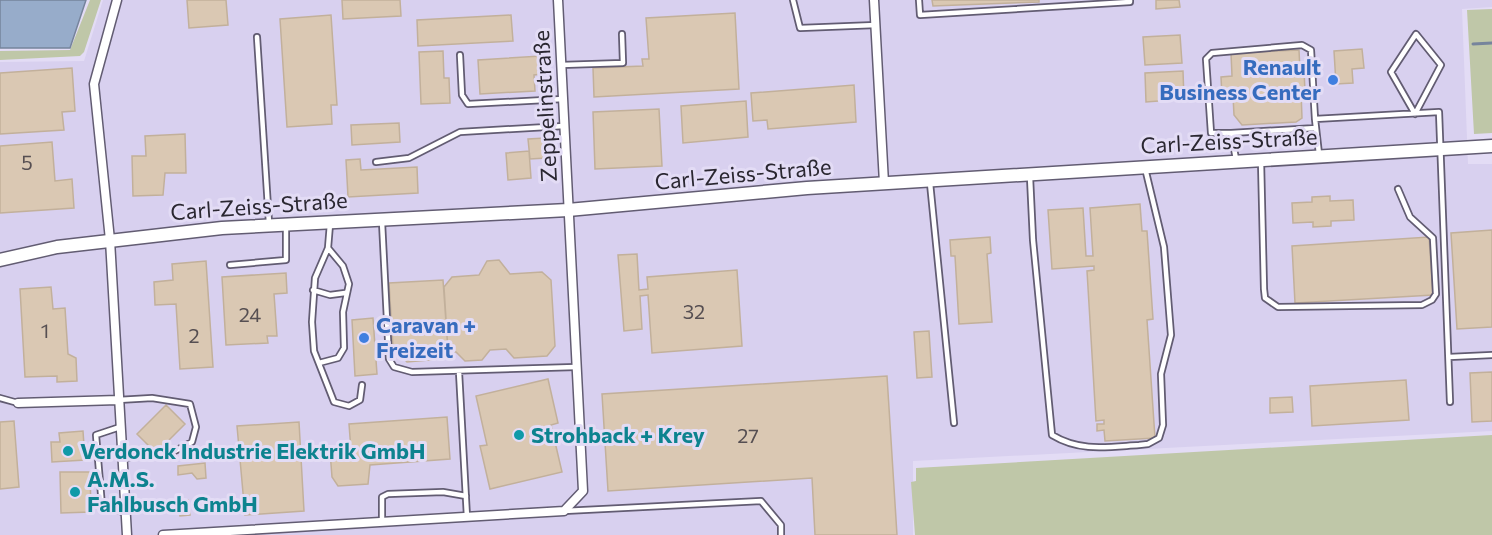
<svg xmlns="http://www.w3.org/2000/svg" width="1492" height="535" font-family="Commissioner,sans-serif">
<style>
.built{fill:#d8d0ef}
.green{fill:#bfc7a8}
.water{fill:#97acca;stroke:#76849c;stroke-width:1.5}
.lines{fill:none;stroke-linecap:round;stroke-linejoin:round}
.stream{stroke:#76849c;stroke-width:3}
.building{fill:#dac8b3;stroke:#c2b09b;stroke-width:1.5}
.lane-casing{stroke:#625c72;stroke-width:8}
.street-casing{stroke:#625c72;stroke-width:11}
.secondary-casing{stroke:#625c72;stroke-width:15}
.lane{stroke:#fff;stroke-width:4.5}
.street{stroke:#fff;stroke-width:8}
.secondary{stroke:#fff;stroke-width:12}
.shop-dot{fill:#3f7fe0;stroke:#e3dcf5;stroke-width:2}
.culture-dot{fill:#0f9aa8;stroke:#e3dcf5;stroke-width:2}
.labels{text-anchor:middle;stroke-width:6;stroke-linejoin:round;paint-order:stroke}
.number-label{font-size:20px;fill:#564f52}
.shop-label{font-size:22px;font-weight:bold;fill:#366cbe;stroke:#e3dcf5;text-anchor:end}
.street-label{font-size:22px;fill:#2a2731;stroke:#e3dcf5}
.culture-label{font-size:22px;font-weight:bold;fill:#0d838f;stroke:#e3dcf5;text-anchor:start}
</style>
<rect width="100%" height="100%" fill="#e3dcf5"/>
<path class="built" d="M103 0H1492V7L1462 9 1468 164H1492V431L913 461V535H0V62L84 61Z"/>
<path class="green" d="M90 0H101L84 52 80 56 0 60V51L70 50Z
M1492 9V133L1474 134 1467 10Z
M1492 435V535H915L911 482 916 481V468Z"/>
<path class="water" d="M0 0H86L70 48H0Z"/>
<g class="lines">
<path class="stream" d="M1473 44 1492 43"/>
</g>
<path class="building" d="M187 0H226L228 25 189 28Z
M342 0H400L401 16 343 19Z
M932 0H1039V2L933 6Z
M1156 0H1179L1180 7 1156 9Z
M735 13 739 89 594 97 593 68 643 66 642 59H649L646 18Z
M331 15 337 105H331L332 124 287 127 280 19Z
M511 15 513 41 418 46 417 20Z
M1180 35 1182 63 1145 65 1143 37Z
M1362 49 1364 68 1352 69 1353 83 1336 84 1334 51Z
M1299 50 1300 71H1304L1305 91H1301L1302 118 1296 122 1242 125 1234 115 1233 96H1222L1221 77 1232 76 1231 53Z
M443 51 444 78H449L450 103 421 104 419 52Z
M541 56 543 74 534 75 535 91 480 94 478 60Z
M72 68 75 111 62 112 64 130 0 134V73Z
M1183 71 1184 99 1146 102 1145 73Z
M854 85 856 122 768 129 767 120 753 121 751 93Z
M746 101 748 137 683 143 681 106Z
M659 109 662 166 595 169 593 112Z
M399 123 400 142 352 145 351 125Z
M185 134 186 173H165L163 195 133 196 132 156H146L145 136Z
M545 138 546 158 530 159 528 139Z
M52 142 55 181 72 179 74 208 0 213V146Z
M529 151 531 178 508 180 506 153Z
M360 159 361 170 417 167 418 193 348 197 346 160Z
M1330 196V201L1353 200 1354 220 1331 221V226L1313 227V222L1293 223 1292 203 1312 202V197Z
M1140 204 1142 231H1147L1153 319 1147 320 1155 438 1105 441 1104 430 1097 431V424H1104V420L1096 421 1087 271 1094 270V266L1052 269 1048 210 1083 208 1086 256H1093L1090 208Z
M1492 230V327L1457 329 1451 233Z
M990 237 991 253 987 254 992 322 959 324 955 256H951L950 240Z
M1429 237 1433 295 1295 303 1292 246Z
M637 254 639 290 648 289 647 277 737 270 742 346 652 353 648 295 640 296 642 329 624 331 618 255Z
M499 260 510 274 542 272 551 280 555 346 547 356 514 358 506 349 490 350 482 360 465 361 456 352 448 351 444 287 452 277 479 275 487 261Z
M206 261 213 367 180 369 176 304 155 305 154 282 173 280 172 264Z
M286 273 287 293 274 294 277 336H267L268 343 226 345 222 277Z
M443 280 448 351 440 352V359L407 362 393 347 389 283Z
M51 287 53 309 65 308 68 354 76 358 77 381 57 382V376L25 377 20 289Z
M373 318 377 374 355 376 352 320Z
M929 331 932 377 917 378 914 332Z
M1492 372V421L1472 422 1470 373Z
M887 376 897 535H815L812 478 608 491 602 394Z
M548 379 558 423 551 425 562 472 490 489 480 446 487 445 476 396Z
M1406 380 1409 420 1312 426 1310 386Z
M1292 397 1293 412 1270 413V398Z
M166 405 185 424 156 453 137 434Z
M447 417 450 459 370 465 368 484 338 486 332 477 330 451 351 450 349 424Z
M14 421 19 487 0 489V422Z
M299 422 304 511 245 515 237 426Z
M83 431 85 460 52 462 51 442H60L59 433Z
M205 463 206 478 197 479 192 473 178 475V466Z
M60 472H90L91 512 61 513Z
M188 500 190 515 180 516 178 501Z"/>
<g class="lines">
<defs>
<path id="lane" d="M793 0 800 28 876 25
M919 0 920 15 1130 2V0
M1416 34 1441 65 1415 114 1391 72Z
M257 37 269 223
M460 55 462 95 468 104 563 99
M561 65 623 63 622 34
M1231 133 1316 128
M1319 154 1315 119 1439 112 1450 402
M1236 159 1231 133H1211L1206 59 1212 53 1302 45 1311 50 1315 119
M1261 161 1264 289 1265 298 1278 307 1422 305 1432 300 1436 294 1433 238 1410 217 1398 189
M376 162 409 158 460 132 564 126
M1030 177 1033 240 1052 435C1080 452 1107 447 1139 445L1148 444 1159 438 1163 425 1161 374 1171 335 1164 247 1145 168
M930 183 954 423
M382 222 389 359 394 367 412 372 576 367
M330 224 328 248 315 278 312 322 314 351 334 402 349 406 360 400 362 385
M230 265 286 260V227
M313 290 330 295 345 293
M1449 357 1492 355
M319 363 338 358 344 348 343 312 349 284 343 266 328 248
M459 372 467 517
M0 398 18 403
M118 400 152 398 190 404 196 427 192 442 173 452 123 458
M120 427 96 435 102 506 126 513
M564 511 761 501 781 525V535
M382 522V497L388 494 443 492 466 496"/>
<path id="street" d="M117 0 94 84 110 240 127 535
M874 0 884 183
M18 403 118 400
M163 535 564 511 583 491 558 0"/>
<path id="secondary" d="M0 260 57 247 222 228 568 210 807 188 1492 146"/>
</defs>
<use href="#lane" class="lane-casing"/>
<use href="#street" class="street-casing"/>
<use href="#secondary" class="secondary-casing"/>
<use href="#lane" class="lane"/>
<use href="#street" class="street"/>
<use href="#secondary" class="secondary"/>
</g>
<g class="shop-dot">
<circle cx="1333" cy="80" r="6"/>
<circle cx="364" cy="338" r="6"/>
</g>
<g class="culture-dot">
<circle cx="519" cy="435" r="6"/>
<circle cx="68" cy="451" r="6"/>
<circle cx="75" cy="492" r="6"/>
</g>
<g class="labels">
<g class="number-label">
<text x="27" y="170">5</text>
<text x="694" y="319">32</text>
<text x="250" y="322">24</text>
<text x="45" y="338">1</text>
<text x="194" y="343">2</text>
<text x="748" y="443">27</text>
</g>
<g class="shop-label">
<text x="1321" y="75">Renault<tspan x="1321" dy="25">Business Center</tspan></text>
<text x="376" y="333" text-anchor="start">Caravan +<tspan x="376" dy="25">Freizeit</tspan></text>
</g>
<g class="street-label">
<text transform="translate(545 106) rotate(-93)" y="8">Zeppelinstraße</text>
<text transform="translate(1229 141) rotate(-3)" y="8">Carl-Zeiss-Straße</text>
<text transform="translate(743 174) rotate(-5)" y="8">Carl-Zeiss-Straße</text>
<text transform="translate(259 206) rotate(-4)" y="8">Carl-Zeiss-Straße</text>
</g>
<g class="culture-label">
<text x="531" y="443">Strohback + Krey</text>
<text x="80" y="459">Verdonck Industrie Elektrik GmbH</text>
<text x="87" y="487">A.M.S.<tspan x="87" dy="25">Fahlbusch GmbH</tspan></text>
</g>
</g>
</svg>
